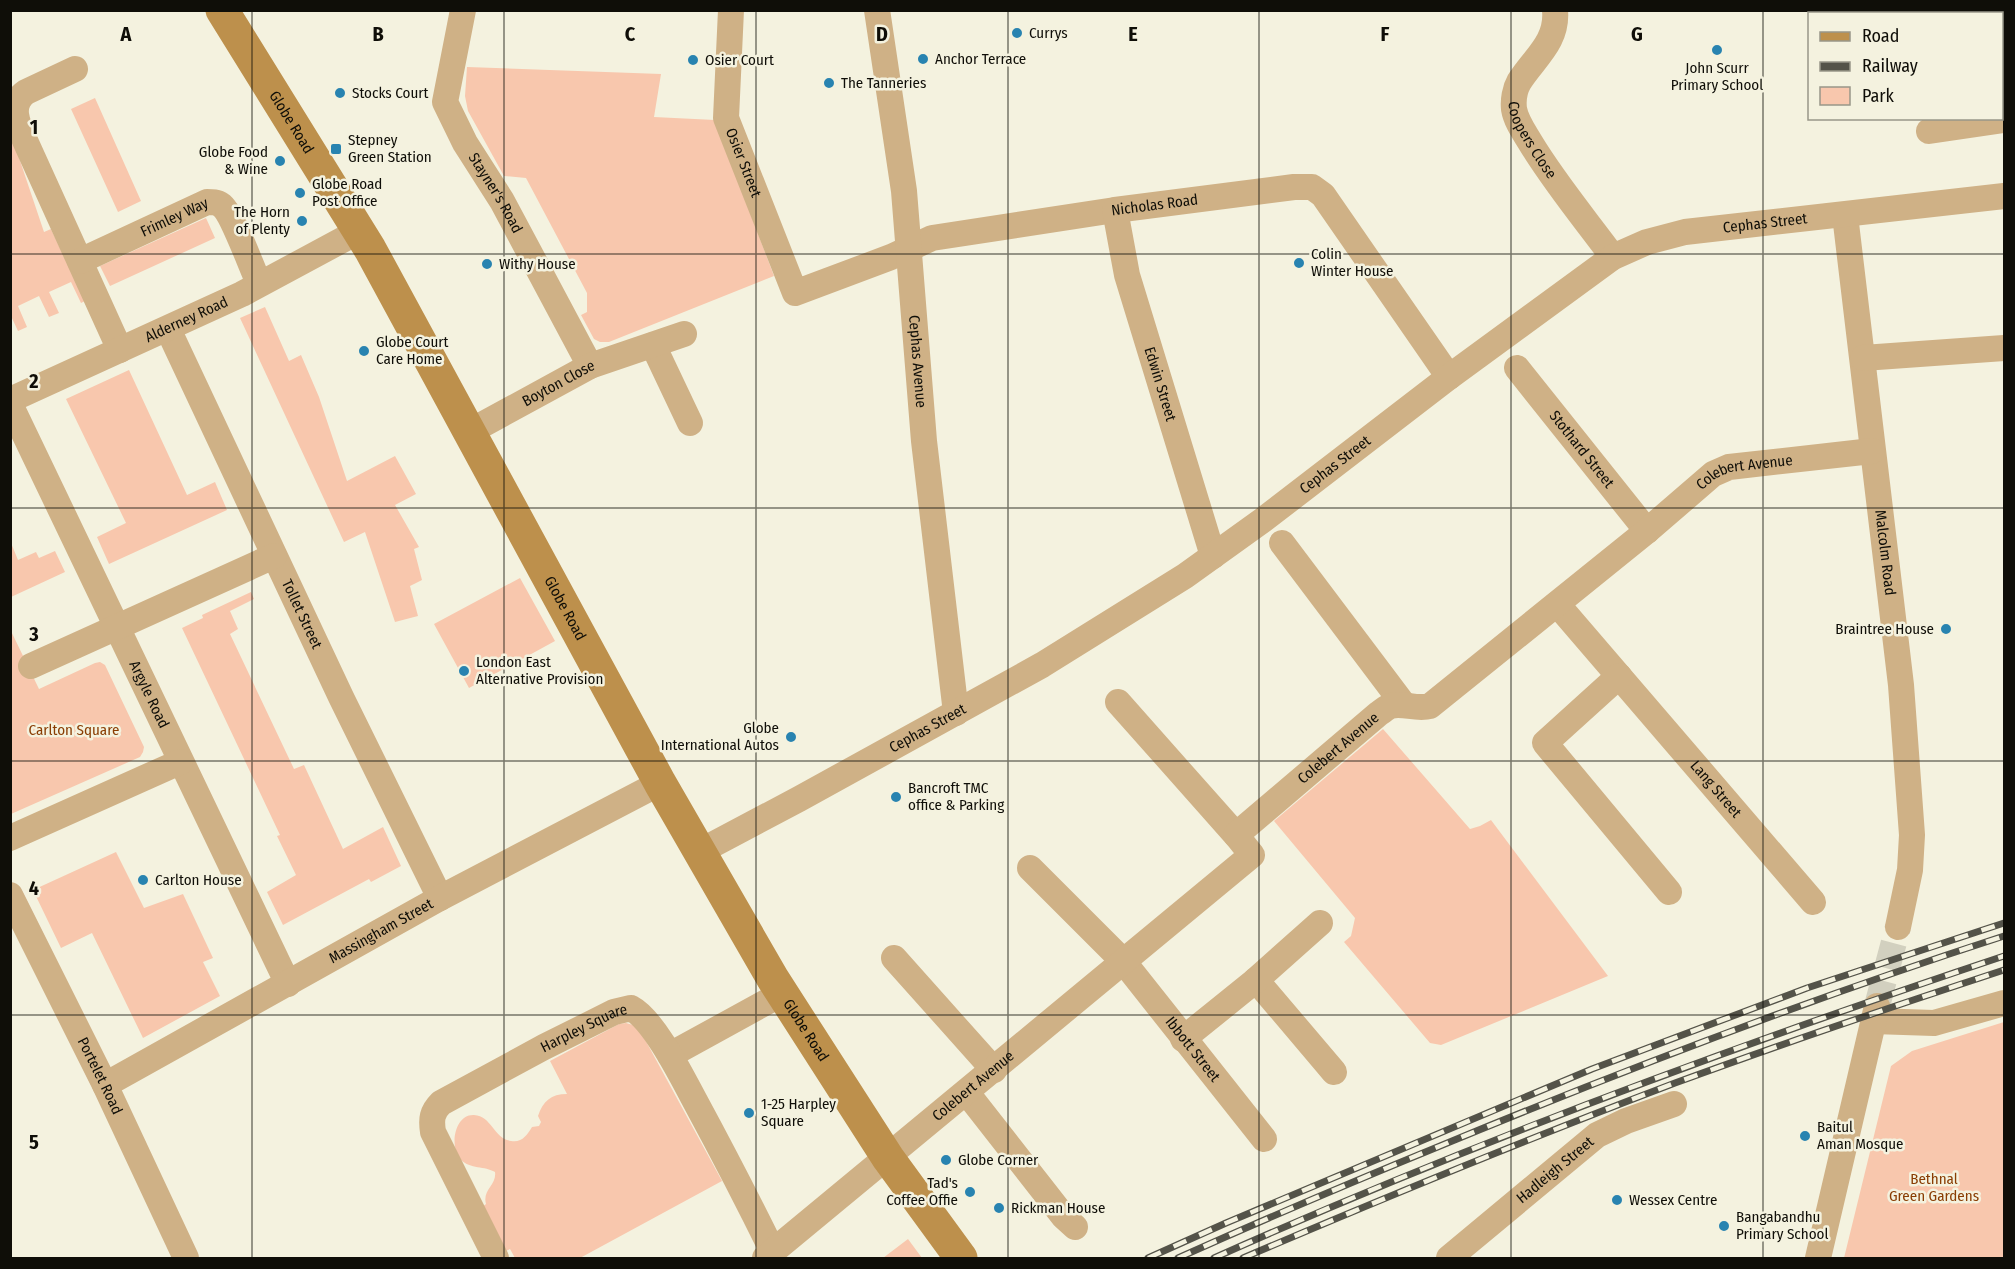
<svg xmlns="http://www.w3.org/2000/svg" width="2015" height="1269" font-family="'Fira Sans Condensed',sans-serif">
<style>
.green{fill:#f8c7ad}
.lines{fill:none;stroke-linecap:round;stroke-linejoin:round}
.street-tunnel{stroke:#d2d0bf;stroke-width:26;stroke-dasharray:26 13;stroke-linecap:butt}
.street{stroke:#cfb186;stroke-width:26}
.secondary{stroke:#bd904c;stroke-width:33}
.rail-casing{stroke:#545349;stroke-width:7}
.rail{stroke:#f4f2df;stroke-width:4.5;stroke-dasharray:14;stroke-linecap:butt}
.grid{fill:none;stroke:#0f0e08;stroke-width:1.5;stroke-opacity:0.55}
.poi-dot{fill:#2883b0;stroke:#f4f2df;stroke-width:2}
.labels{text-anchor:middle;stroke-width:5;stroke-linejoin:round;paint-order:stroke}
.poi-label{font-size:15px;fill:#0f0e08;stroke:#f4f2df;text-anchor:start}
.street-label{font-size:15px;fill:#0f0e08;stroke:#f4f2df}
.park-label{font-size:15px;fill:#893d03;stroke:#f4f2df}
.grid-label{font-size:20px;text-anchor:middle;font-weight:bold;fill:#0f0e08;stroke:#f4f2df;stroke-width:5;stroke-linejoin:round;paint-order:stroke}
</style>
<rect width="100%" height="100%" fill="#f4f2df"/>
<path class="green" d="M467 67 661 74 654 117 715 120 774 276 609 342H600L594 339 581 315 587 312V293L526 178 504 176 468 111 465 96Z
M95 98 141 201 118 212 71 109Z
M10 131 44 232 51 229 85 301 81 303 71 282 49 292 59 313 49 317 39 296 18 306 27 327 18 331 10 314Z
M206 218 215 238 110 286 100 266Z
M265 307 289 361 301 355 319 397 347 481 395 456 416 494 395 505 419 547 414 549 422 580 410 586 418 616 395 622 365 532 344 542 240 318Z
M129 370 187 495 215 482 227 510 109 564 97 537 126 523 66 399Z
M11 543 18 560 36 552 39 558 55 551 65 572 11 597Z
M520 578 555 641 469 688 434 624Z
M251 592 254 599 230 611 238 629 230 634 294 769 304 765 343 849 383 827 401 866 371 882 369 879 283 925 267 892 296 875 277 836 280 835 182 628 203 618 202 615Z
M10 629 39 689 95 663 100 662 105 665 144 747 143 752 140 757 11 814Z
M1383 729 1470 829 1480 826 1491 820 1608 976 1441 1045 1430 1043 1344 942 1351 936 1355 918 1274 821Z
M116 852 144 908 183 894 213 958 203 962 220 996 143 1038 92 933 61 948 33 890Z
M2004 1022V1258H1844L1891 1066 1912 1051Z
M626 1023 633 1025 642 1034 722 1181 580 1258H515L510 1249 504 1252 482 1207 486 1204C482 1190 497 1185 495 1172 485 1166 470 1169 461 1160 449 1148 454 1114 474 1115 492 1116 494 1139 511 1141 522 1143 527 1135 532 1127L539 1126 541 1122 538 1116C543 1101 551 1094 567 1094L550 1061 619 1024Z
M908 1239 922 1258H883Z"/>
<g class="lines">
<path class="street-tunnel" d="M1877 1006 1898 927"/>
<g class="street">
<path id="s1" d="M463 10 445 102 465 143 502 201 590 366"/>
<path id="s2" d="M731 10 726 118 795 293 891 257 932 238 1115 210 1294 187H1312L1323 195 1449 377"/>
<path id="s3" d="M877 10 904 191 924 441 956 713"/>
<path id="s4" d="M1555 10C1558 42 1534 58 1519 82 1515 89 1513 100 1514 109 1516 121 1524 132 1530 142 1554 182 1585 219 1613 257"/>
<path d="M75 69 26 92C7 105 19 127 27 145L120 350"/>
<path d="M1929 131 2004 120"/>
<path id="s5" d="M1115 210 1127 275 1213 556"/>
<path id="s6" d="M1845 215 1901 685 1912 835 1910 870 1898 927"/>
<path id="s7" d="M80 261 207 202C212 202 217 202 221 205 232 212 252 269 259 283"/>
<path id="s8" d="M168 329 341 697 440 898"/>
<path d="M653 345 690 423"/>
<path d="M1863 358 2004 348"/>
<path id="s9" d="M1517 368 1647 531"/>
<path id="s10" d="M10 400 242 294 359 231"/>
<path id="s11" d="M10 404 288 984"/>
<path id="s12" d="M469 432 590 366 684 334"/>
<path d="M1282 543 1404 705"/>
<path id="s13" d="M1557 604 1813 902"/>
<path d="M31 666 274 556"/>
<path d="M1619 676 1545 743 1669 892"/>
<path d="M1118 702 1236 835"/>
<path d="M10 838 180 762"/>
<path id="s14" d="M699 852 799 799 1042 665 1185 576 1263 520 1449 377 1613 257 1647 242 1685 232 2004 196"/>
<path id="s15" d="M1030 868 1123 961 1264 1139"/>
<path id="s16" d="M10 895 105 1085 186 1258"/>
<path d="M894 958 994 1070"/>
<path d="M1256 980 1334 1072"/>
<path d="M1873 1021 1934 1023 2004 1003"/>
<path d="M1183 1039 1256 980 1320 923"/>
<path d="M670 1055 781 994"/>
<path id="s17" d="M105 1085 440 898 660 783"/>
<path d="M967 1093 1064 1217 1075 1227"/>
<path id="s18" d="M496 1258 433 1132C431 1119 432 1112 441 1103L544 1047 614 1012 631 1008C654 1020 682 1077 695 1101 722 1151 748 1201 773 1252"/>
<path id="s19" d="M765 1258 1252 855 1236 835 1377 715C1381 712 1386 708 1390 706 1403 702 1416 710 1430 706L1647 531 1713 474 1729 467 1872 451"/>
<path id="s20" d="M1449 1258 1597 1135 1626 1121 1674 1104"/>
<path d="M1818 1258 1877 1006"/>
</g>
<path class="secondary" id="s21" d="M222 10 370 249 660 783 773 979 888 1158 961 1258"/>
<defs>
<path id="rail" d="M1148 1258 1226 1223 1592 1069 1807 988 2004 923
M1178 1258C1265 1219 1352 1182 1440 1146 1626 1069 1813 998 2004 936
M1214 1258C1471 1143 1737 1045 2004 956
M1243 1258C1386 1197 1530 1138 1675 1083 1784 1043 1894 1006 2004 970"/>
</defs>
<use href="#rail" class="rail-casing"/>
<use href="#rail" class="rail"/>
</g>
<path class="grid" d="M252 10V1258M504 10V1258M756 10V1258M1008 10V1258M1259 10V1258M1511 10V1258M1763 10V1258M10 254H2004M10 508H2004M10 761H2004M10 1015H2004"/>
<g class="poi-dot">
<circle cx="1017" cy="33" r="6"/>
<circle cx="1717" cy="50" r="6"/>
<circle cx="923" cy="59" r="6"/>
<circle cx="693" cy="60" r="6"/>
<circle cx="829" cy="83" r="6"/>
<circle cx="340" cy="93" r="6"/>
<rect x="330" y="143" width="12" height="12" rx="3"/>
<circle cx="280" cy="161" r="6"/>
<circle cx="300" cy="193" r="6"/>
<circle cx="302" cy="221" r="6"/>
<circle cx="1299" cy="263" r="6"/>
<circle cx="487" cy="264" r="6"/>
<circle cx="364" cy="351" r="6"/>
<circle cx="1946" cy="629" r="6"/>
<circle cx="464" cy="671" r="6"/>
<circle cx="791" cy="737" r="6"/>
<circle cx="896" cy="797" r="6"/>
<circle cx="143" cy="880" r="6"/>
<circle cx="749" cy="1113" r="6"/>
<circle cx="1805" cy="1136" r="6"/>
<circle cx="946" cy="1160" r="6"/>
<circle cx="970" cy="1192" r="6"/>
<circle cx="1617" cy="1200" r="6"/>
<circle cx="999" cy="1208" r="6"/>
<circle cx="1724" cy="1226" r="6"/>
</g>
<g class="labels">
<g class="poi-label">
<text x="1029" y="38">Currys</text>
<text x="935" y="64">Anchor Terrace</text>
<text x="705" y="65">Osier Court</text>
<text x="1717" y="73" text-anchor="middle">John Scurr<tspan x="1717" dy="17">Primary School</tspan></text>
<text x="841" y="88">The Tanneries</text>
<text x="352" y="98">Stocks Court</text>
<text x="348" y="145">Stepney<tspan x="348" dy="17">Green Station</tspan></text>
<text x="268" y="157" text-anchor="end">Globe Food<tspan x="268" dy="17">&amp; Wine</tspan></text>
<text x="312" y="189">Globe Road<tspan x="312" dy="17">Post Office</tspan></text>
<text x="290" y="217" text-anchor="end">The Horn<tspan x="290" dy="17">of Plenty</tspan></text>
<text x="1311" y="259">Colin<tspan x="1311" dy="17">Winter House</tspan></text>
<text x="499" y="269">Withy House</text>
<text x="376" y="347">Globe Court<tspan x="376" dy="17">Care Home</tspan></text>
<text x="1934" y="634" text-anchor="end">Braintree House</text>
<text x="476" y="667">London East<tspan x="476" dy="17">Alternative Provision</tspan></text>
<text x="779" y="733" text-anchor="end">Globe<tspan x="779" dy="17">International Autos</tspan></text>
<text x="908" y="793">Bancroft TMC<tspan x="908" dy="17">office &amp; Parking</tspan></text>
<text x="155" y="885">Carlton House</text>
<text x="761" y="1109">1-25 Harpley<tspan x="761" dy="17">Square</tspan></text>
<text x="1817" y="1132">Baitul<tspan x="1817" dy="17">Aman Mosque</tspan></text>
<text x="958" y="1165">Globe Corner</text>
<text x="958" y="1188" text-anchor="end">Tad's<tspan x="958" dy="17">Coffee Offie</tspan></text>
<text x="1629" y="1205">Wessex Centre</text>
<text x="1011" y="1213">Rickman House</text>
<text x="1736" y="1222">Bangabandhu<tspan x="1736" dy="17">Primary School</tspan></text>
</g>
<g class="street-label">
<text dy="5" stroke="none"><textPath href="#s21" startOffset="132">Globe Road</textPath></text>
<text dy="5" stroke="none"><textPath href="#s4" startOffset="146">Coopers Close</textPath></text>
<text dy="5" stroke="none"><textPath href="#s2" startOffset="156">Osier Street</textPath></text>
<text dy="5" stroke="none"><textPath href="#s1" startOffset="198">Stayner's Road</textPath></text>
<text dy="5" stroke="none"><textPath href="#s2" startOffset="669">Nicholas Road</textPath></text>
<text dy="5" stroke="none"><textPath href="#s7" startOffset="104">Frimley Way</textPath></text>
<text dy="5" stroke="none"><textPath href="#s14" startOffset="1250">Cephas Street</textPath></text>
<text dy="5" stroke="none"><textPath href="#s10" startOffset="194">Alderney Road</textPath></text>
<text dy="5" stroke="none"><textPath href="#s3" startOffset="354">Cephas Avenue</textPath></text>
<text dy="5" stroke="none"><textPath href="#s12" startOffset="102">Boyton Close</textPath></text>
<text dy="5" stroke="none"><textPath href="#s5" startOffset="180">Edwin Street</textPath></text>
<text dy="5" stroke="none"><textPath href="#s9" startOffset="104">Stothard Street</textPath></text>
<text dy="5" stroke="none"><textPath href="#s14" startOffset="746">Cephas Street</textPath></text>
<text dy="5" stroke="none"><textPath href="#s19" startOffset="1296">Colebert Avenue</textPath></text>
<text dy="5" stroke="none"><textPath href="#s6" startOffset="340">Malcolm Road</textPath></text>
<text dy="5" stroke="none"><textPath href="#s21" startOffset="690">Globe Road</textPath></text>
<text dy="5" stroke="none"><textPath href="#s8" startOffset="315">Tollet Street</textPath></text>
<text dy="5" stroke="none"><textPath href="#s11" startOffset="322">Argyle Road</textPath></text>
<text dy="5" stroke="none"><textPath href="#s14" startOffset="260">Cephas Street</textPath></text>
<text dy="5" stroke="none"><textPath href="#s19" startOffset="792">Colebert Avenue</textPath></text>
<text dy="5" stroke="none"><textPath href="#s13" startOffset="244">Lang Street</textPath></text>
<text dy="5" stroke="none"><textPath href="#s17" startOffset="316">Massingham Street</textPath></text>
<text dy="5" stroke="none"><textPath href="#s18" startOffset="334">Harpley Square</textPath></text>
<text dy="5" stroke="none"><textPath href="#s21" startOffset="1176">Globe Road</textPath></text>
<text dy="5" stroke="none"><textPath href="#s15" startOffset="244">Ibbott Street</textPath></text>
<text dy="5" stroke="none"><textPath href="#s16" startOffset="202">Portelet Road</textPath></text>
<text dy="5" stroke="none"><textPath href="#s19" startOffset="270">Colebert Avenue</textPath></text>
<text dy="5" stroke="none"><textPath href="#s20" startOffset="138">Hadleigh Street</textPath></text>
</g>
<g class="park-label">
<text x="74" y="735">Carlton Square</text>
<text x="1934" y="1184">Bethnal<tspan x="1934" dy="17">Green Gardens</tspan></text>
</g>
</g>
<g class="grid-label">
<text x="126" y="41">A</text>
<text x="378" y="41">B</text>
<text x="630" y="41">C</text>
<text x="882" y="41">D</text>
<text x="1133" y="41">E</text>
<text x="1385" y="41">F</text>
<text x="1637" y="41">G</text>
<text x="34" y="134">1</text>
<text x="34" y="388">2</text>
<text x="34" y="641">3</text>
<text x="34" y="895">4</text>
<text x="34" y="1149">5</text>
</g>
<rect width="2015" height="1269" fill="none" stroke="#0f0e08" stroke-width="24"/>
<rect x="1808" y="12" width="195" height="108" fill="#f4f2df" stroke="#989789" stroke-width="1.5"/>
<rect x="1820" y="32" width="30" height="9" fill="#bd904c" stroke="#989789" stroke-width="1.5"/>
<text x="1862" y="42" font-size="18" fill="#0f0e08">Road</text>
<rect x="1820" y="62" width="30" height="9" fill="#545349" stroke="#989789" stroke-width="1.5"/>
<text x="1862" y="72" font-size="18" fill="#0f0e08">Railway</text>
<rect x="1820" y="87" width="30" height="18" fill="#f8c7ad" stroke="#989789" stroke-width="1.5"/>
<text x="1862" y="102" font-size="18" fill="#0f0e08">Park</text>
</svg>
